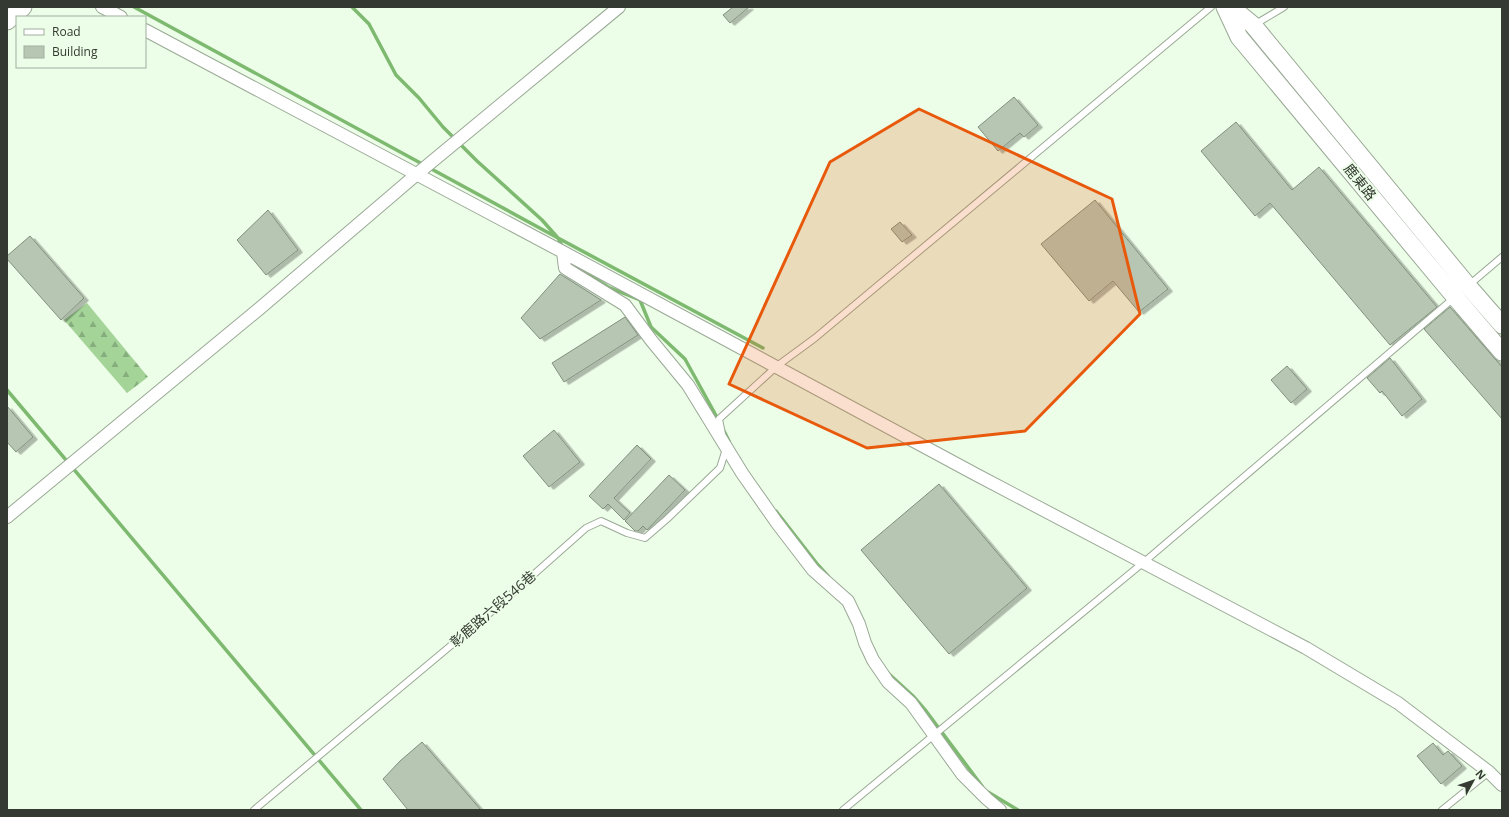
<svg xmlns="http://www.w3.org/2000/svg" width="1509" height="817" font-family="'Open Sans','Noto Sans TC',sans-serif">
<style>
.forest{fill:url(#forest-firs)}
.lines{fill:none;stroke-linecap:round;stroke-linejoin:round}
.stream{stroke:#7eb970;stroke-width:3.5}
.building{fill:#b6c6b3;stroke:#81907d;filter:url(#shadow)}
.lane-casing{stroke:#9aa996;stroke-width:8}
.street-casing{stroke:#9aa996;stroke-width:14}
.secondary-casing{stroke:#9aa996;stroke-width:19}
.lane{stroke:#fff;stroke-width:6}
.street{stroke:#fff;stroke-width:12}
.secondary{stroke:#fff;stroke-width:17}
.marked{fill:#e8590c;fill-opacity:0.2;stroke:#e8590c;stroke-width:3;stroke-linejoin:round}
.labels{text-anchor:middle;stroke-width:4;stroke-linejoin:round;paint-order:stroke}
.street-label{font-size:14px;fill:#343a32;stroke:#ecfde8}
</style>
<defs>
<pattern id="forest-firs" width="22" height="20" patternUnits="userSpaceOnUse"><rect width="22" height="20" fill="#a4d498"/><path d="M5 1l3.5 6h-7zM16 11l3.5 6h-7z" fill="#86ad7d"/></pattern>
<filter id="shadow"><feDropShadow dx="4.5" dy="2.5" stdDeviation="0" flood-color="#0004"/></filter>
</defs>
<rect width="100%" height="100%" fill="#ecfde8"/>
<path class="forest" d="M87 303 148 377 127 393 64 320Z"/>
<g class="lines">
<path class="stream" d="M134 7 558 238 763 348
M352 7 369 24 396 75 419 98 443 127 477 161 542 220 558 238 563 248
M572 261 574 265 608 287 640 300 651 327 685 359 719 421
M7 390 361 810
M723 429 729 441
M776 511 818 565 828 576
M888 673 913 696 926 711 982 786
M988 792 1018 810"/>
</g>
<path class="building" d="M733 7H749L730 23 723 15Z
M1014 97 1038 125 1024 137 1020 133 998 151 978 127Z
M1236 122 1292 190 1319 167 1437 307 1390 345 1270 203 1255 216 1201 151Z
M1095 200 1168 289 1139 312 1113 281 1089 301 1041 244Z
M268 210 298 250 266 275 237 240Z
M900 222 912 235 902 242 891 229Z
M30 236 84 298 61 320 7 259V256Z
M560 274 601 300 540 339 521 318Z
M1450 307 1502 367V419L1424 329Z
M625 317 638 335 564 382 552 363Z
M1390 358 1422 399 1402 416 1382 391 1380 393 1367 378Z
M1287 366 1307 389 1291 403 1271 380Z
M7 406 33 437 16 452 7 442Z
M554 430 580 462 549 487 523 456Z
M637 445 651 459 614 498 630 513 624 520 608 504 603 509 589 496Z
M669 475 685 490 647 530 643 526 638 531H635L625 521Z
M939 484 1027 588 949 654 861 550Z
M422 742 481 810H408L383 779 400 761Z
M1433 743 1443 755 1448 751 1462 766 1441 784 1417 756Z"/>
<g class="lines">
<defs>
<path id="lane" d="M1254 25 1284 7
M1469 285 1502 257
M722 434 719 419 777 366 815 338 1211 7
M254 810 497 607 586 528 601 521 627 533 645 538 667 519 720 468 726 449
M843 810 1144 562 1455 297
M1442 810 1489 772"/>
<path id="street" d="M102 7 121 17
M145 30 563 252 565 268 625 305 651 340 688 385 742 473 777 523 813 570 848 601 859 624 865 643 873 660 888 682 911 703 962 774 987 799 1000 810
M563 252 975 474 1306 648 1398 703 1489 772 1502 785
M7 517 259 309 417 174 619 7"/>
<path id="secondary" d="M1225 7 1239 37 1455 297 1502 352
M1231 7 1253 25 1468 286 1502 325
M7 21 23 7"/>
</defs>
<use href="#lane" class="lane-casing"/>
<use href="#street" class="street-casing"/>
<use href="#secondary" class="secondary-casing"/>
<use href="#lane" class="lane"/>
<use href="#street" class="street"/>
<use href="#secondary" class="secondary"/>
</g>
<path class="marked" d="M919 109 1112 199 1140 314 1025 431 867 448 729 384 830 162Z"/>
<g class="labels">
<g class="street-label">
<text transform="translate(1360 182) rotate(51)" y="5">鹿東路</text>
<text transform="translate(493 609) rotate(-41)" y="5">彰鹿路六段546巷</text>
</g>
</g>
<rect width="1509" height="817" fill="none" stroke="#343a32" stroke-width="16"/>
<rect x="16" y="16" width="130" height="52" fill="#ecfde8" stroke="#a2af9f"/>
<rect x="24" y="29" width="20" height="6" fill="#ffffff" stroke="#a2af9f"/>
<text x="52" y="36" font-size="12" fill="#343a32">Road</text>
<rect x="24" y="46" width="20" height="12" fill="#b6c6b3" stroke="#a2af9f"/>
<text x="52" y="56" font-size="12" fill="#343a32">Building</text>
<g transform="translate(1473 781) rotate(50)" stroke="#ecfde8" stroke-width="3" paint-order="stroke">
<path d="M0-3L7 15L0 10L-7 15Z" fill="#343a32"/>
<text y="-6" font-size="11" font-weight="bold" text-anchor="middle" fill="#343a32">N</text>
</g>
</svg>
